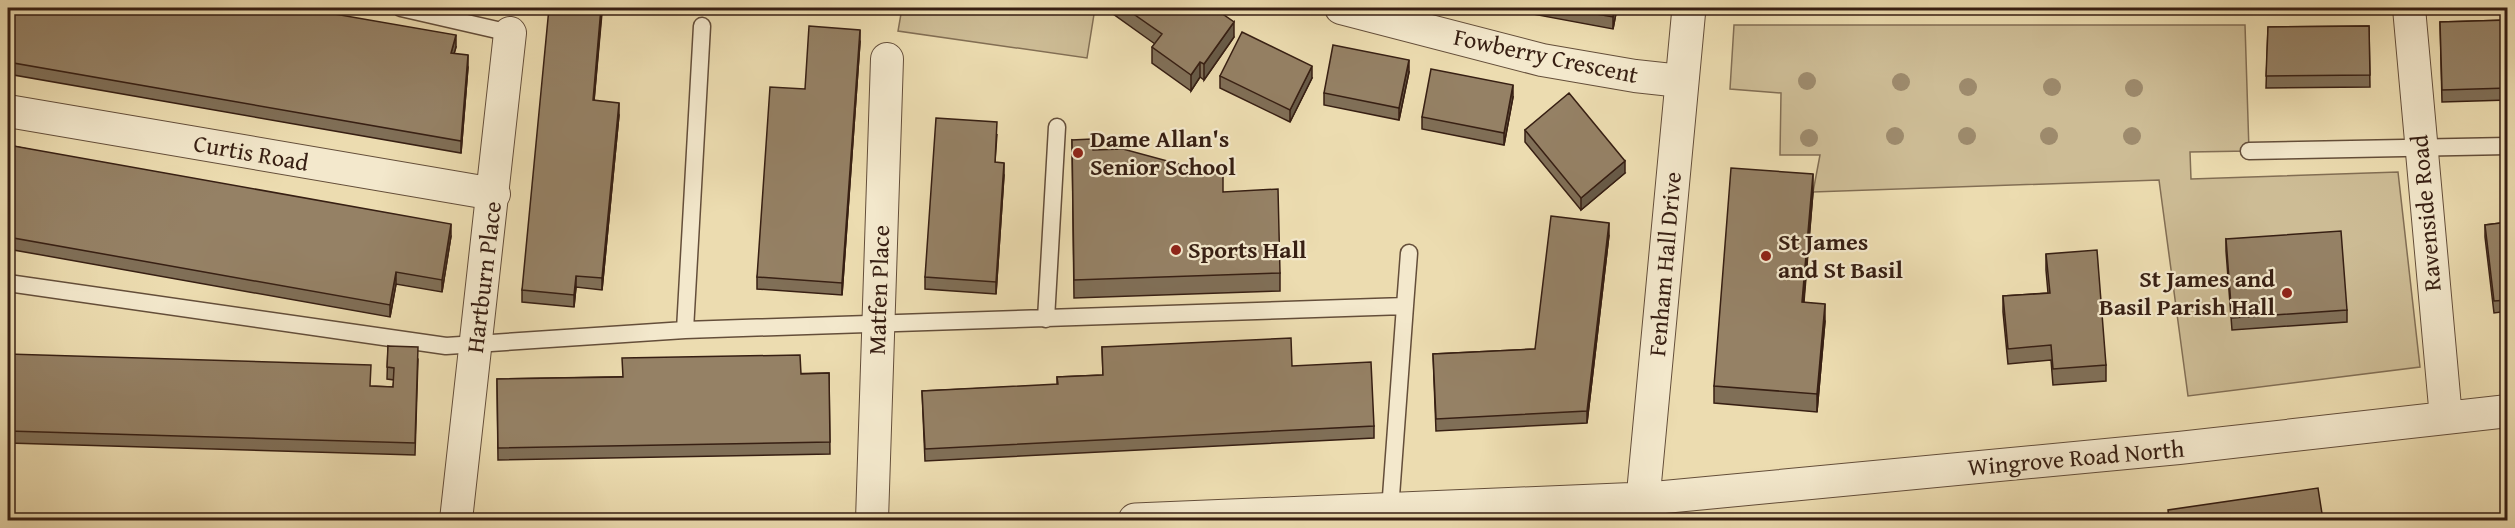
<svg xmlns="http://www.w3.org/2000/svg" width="2515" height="528" font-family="'Gentium Book Plus',serif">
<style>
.green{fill:#cdbc95;stroke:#826e54;stroke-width:1.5}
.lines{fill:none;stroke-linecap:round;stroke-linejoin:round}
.service-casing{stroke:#644e3a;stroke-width:19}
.minor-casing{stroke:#644e3a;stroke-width:34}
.tertiary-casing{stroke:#644e3a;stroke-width:35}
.service{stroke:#f3e8cc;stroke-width:16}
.minor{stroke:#f3e8cc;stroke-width:32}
.tertiary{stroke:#f3e8cc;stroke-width:33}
.tree{fill:#9d8a6c}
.wall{fill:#806f57;stroke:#371f13;stroke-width:1.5}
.shaded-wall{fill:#685a47;stroke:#371f13;stroke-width:1.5}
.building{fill:#958165;stroke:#371f13;stroke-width:1.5}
.poi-dot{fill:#8f2418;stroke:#f3e8cc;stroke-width:2}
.labels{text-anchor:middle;stroke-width:4.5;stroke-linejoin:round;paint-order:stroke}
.street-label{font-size:24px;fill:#371f13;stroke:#f3e8cc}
.poi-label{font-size:24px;font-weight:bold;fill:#371f13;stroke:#f3e8cc;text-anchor:start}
</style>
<rect width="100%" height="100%" fill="#ecdcb0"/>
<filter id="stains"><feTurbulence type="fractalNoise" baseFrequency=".00333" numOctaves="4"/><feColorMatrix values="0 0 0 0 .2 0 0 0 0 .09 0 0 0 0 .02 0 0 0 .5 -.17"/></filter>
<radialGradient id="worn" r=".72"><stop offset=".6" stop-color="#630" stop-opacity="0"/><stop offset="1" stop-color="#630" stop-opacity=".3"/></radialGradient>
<path class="green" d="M902 8H1095L1087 58 898 31Z
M1734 25H2245L2249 151 2190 152 2191 179 2398 172 2420 367 2188 396 2159 180 1813 192 1820 155H1780L1781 93 1730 89Z"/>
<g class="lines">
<defs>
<path id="service" d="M401 8 510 33
M2249 151 2508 146
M8 283 446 346 685 330 1405 306 1390 510
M1405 306 1409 253
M1046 319 1057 127
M685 330 702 26"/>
<path id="minor" d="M1341 8 1542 60 1635 76 1681 81
M2409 8 2446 418
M8 111 494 194
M1643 499 2179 448 2508 411
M456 520 510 33
M872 520 887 59"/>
<path id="tertiary" d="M1135 520 1643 499
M1641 520 1689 8"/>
</defs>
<use href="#service" class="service-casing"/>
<use href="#minor" class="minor-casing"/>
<use href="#tertiary" class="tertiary-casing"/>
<use href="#service" class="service"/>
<use href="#minor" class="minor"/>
<use href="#tertiary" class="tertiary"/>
</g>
<g class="tree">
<circle cx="1807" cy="81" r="9"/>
<circle cx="1901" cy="82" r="9"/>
<circle cx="1968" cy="87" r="9"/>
<circle cx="2052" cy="87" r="9"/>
<circle cx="2134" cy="88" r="9"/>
<circle cx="1895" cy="136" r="9"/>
<circle cx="1967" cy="136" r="9"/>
<circle cx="2049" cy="136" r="9"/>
<circle cx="2132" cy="136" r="9"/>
<circle cx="1809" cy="138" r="9"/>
</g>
<path class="wall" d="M8 8 456 47 454 53 468 67 461 153 8 74Z
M602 8 594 100 619 115 602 290 576 287 574 307 522 302V290Z
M1109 8H1214L1234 37 1204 80 1200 77 1191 91 1152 63V47L1155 44 1109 11Z
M1527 8H1617L1613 29 1527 13Z
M2508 20V100L2442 102 2440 22Z
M2369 26 2370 87 2266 88 2268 27Z
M860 42 842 295 757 289V277L805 89Z
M1409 72 1399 120 1324 105V93Z
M1220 76 1312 78 1290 122 1220 88Z
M1513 97 1504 145 1422 129V117Z
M1525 130 1625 173 1581 210 1525 142Z
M997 134 995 162 1004 175 996 294 925 289V277Z
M1072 140 1093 150 1223 192 1280 273V291L1074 298Z
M8 145 451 236 442 292 396 284 390 317 8 249Z
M1813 192 1804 302 1825 321 1817 412 1714 403V386Z
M2508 222V311L2494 313 2485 237V225Z
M1609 235 1587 423 1436 431 1433 354 1535 349Z
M2226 239 2347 310V322L2232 330 2226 251Z
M2046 254 2106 365V381L2053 385 2051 360 2008 364 2003 312V296L2048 293 2046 270Z
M388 346 418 359 415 455 8 443V354L370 386 393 387 394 380 387 379Z
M1102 347 1292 366 1374 426V438L925 461 922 391 1057 385V377L1103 375Z
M829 373 830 454 498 460 497 379Z"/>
<path class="shaded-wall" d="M601 8 602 13 593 112V100Z
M1614 8H1617L1613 29V17Z
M1234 22V37L1204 80V64Z
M860 30V42L842 295V283Z
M456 35V47L451 65V53Z
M468 55V67L461 153V141Z
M1409 60V72L1399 120V108Z
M1200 62V77L1191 91V75Z
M1312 66V78L1290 122V110Z
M1513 85V97L1504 145V133Z
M619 103V115L602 290V278Z
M1625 161V173L1581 210V198Z
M1004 163V175L996 294V282Z
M1813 174V192L1802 320V302Z
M1609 223V235L1587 423V411Z
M451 224V236L442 292V280Z
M396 272V284L390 317V305Z
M576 276V287L574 307V295Z
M1825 304V321L1817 412V394Z"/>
<path class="building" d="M8 8H300L456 35 451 53 468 55 461 141 8 62Z
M549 8H601L593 100 619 103 602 278 576 276 574 295 522 290Z
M1125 8H1214L1234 22 1204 64 1200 62 1191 75 1152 47 1162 34Z
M1561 8H1614L1613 17Z
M2508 20V88L2442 90 2440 22Z
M809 26 860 30 842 283 757 277 770 87 805 89Z
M2369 26 2370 75 2266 76 2268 27Z
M1242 32 1312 66 1290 110 1220 76Z
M1333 45 1409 60 1399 108 1324 93Z
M1431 69 1513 85 1504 133 1422 117Z
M1569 93 1625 161 1581 198 1525 130Z
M936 118 997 122 995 162 1004 163 996 282 925 277Z
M1092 139 1093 150 1123 149 1223 176V192L1278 189 1280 273 1074 280 1072 140Z
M8 145 451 224 442 280 396 272 390 305 8 237Z
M1731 168 1813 174 1802 302 1825 304 1817 394 1714 386Z
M1551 216 1609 223 1587 411 1436 419 1433 354 1535 349Z
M2508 222V300L2494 301 2485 225Z
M2341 231 2347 310 2232 318 2226 239Z
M2097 250 2106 365 2053 369 2051 345 2008 349 2003 296 2050 293 2046 254Z
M1291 338 1292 366 1371 362 1374 426 925 449 922 391 1058 384 1057 377 1103 375 1102 347Z
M388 346 418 347 415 443 8 431V354L371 365 370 386 393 387 394 368 387 367Z
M800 355 801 374 829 373 830 442 498 448 497 379 623 377 622 358Z
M2318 488 2323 520H2169L2168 510Z
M2019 516V520H1956Z"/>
<g class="poi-dot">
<circle cx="1078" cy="153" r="6"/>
<circle cx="1176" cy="250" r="6"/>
<circle cx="1766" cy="256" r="6"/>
<circle cx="2287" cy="293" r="6"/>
</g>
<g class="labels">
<g class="street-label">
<text transform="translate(1546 56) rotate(12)" y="8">Fowberry Crescent</text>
<text transform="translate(251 153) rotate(10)" y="8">Curtis Road</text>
<text transform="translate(2426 213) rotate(-95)" y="8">Ravenside Road</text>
<text transform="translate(1665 264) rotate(-85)" y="8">Fenham Hall Drive</text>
<text transform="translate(484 277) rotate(-83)" y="8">Hartburn Place</text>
<text transform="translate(879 290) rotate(-88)" y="8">Matfen Place</text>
<text transform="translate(2076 458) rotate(-5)" y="8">Wingrove Road North</text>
</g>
<g class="poi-label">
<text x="1090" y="147">Dame Allan's<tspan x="1090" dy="28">Senior School</tspan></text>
<text x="1778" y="250">St James<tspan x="1778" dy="28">and St Basil</tspan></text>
<text x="1188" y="258">Sports Hall</text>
<text x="2275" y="287" text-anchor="end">St James and<tspan x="2275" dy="28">Basil Parish Hall</tspan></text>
</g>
</g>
<rect width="2515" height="528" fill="none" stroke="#ecdcb0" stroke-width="30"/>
<rect x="9" y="9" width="2497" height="510" fill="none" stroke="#371f13" stroke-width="3"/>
<rect x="15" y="15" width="2485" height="498" fill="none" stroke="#371f13" stroke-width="1.5"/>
<rect width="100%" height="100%" filter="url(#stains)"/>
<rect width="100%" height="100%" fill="url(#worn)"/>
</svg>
